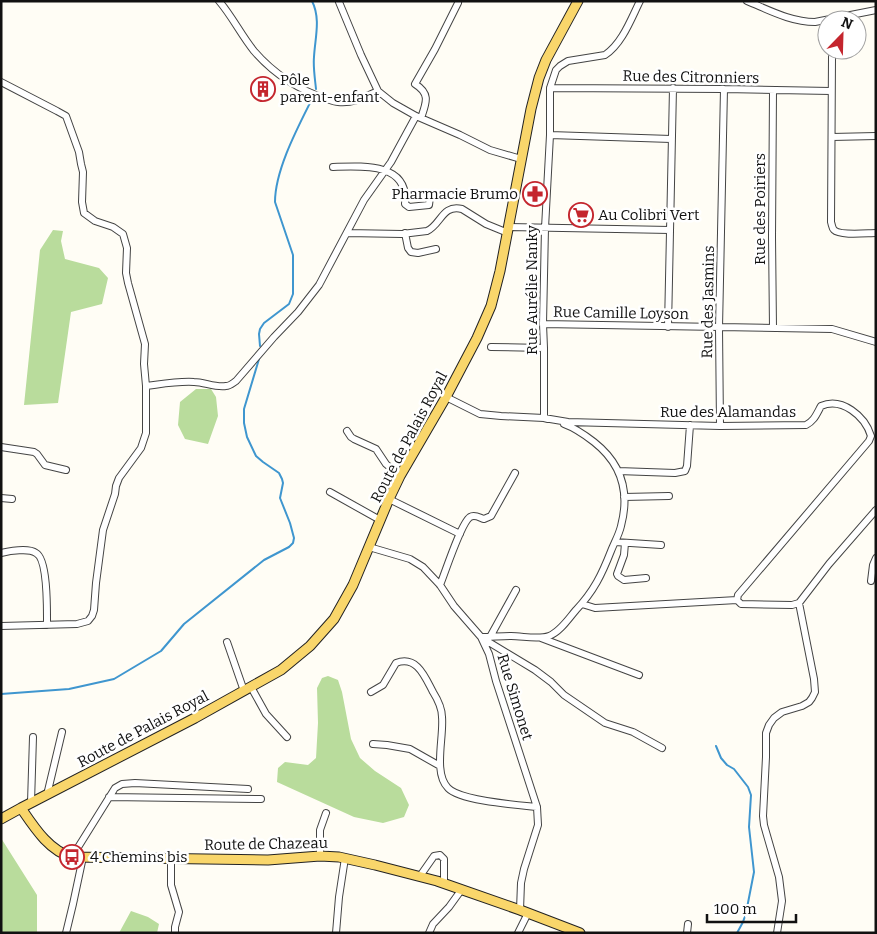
<svg xmlns="http://www.w3.org/2000/svg" width="877" height="934" font-family="Bitter,serif">
<style>
.forest{fill:#b9dc9c}
.lines{fill:none;stroke-linecap:round;stroke-linejoin:round}
.stream{stroke:#3f96cf;stroke-width:2}
.minor-casing{stroke:#444;stroke-width:8}
.major-casing{stroke:#222;stroke-width:11}
.minor{stroke:#fff;stroke-width:6}
.major{stroke:#f9d66b;stroke-width:9}
.labels{text-anchor:middle;stroke-width:5;stroke-linejoin:round;paint-order:stroke}
.street-label{font-size:15px;fill:#111;stroke:#fff}
.poi-label{font-size:15px;fill:#111;stroke:#fff;text-anchor:start}
</style>
<rect width="100%" height="100%" fill="#fffdf5"/>
<path class="forest" d="M53 230 63 231 61 241 65 259 99 268 108 278 102 304 71 312 58 403 24 405 40 250Z
M196 389H211L216 397 218 416 208 444 185 439 178 425 180 402Z
M328 676 338 680 342 692 351 739 360 758 375 771 401 788 409 805 404 817 383 823 354 817 277 782 278 768 285 762 308 765 316 758 318 723 317 688 322 678Z
M1 838 37 895V933H1Z
M131 911 148 917 159 924 157 933H119Z"/>
<g class="lines">
<path class="stream" d="M312 1C321 19 315 38 314 57 313 67 315 79 316 89
M260 346 259 334 260 329 264 323 289 304 293 294V255L275 202C275 170 298 127 312 99
M1 694 69 689 114 679 161 651 184 624 264 560 289 547 293 543 294 538 290 523 280 498 283 483 282 479 279 473 263 462 256 456 247 437 244 423V409L259 359
M716 746 721 758 727 765 734 769 748 787 751 795 749 827 754 872 746 913 743 922 737 933"/>
<defs>
<path id="minor" d="M219 1C232 16 241 35 254 51 273 73 299 90 327 99 330 100 334 102 338 102 352 104 365 97 378 91
M747 1C769 10 791 22 815 22L876 10
M339 2 361 55 378 91 393 103 416 116 460 135 490 150 521 159
M832 57 831 222C832 225 832 228 834 230 840 236 867 233 876 233
M1 82 57 111 66 116 79 152 81 164 83 172 82 202 84 213 95 221 113 227 123 234 127 248 126 273 128 283 145 344 144 364 146 386V433L141 448 119 478 116 486 115 494 103 530 96 583 94 610 92 616 88 621 77 624 1 626
M550 88 724 89 831 91
M773 91 772 237 773 328
M421 118C426 103 431 94 415 84L435 49 458 3
M550 135 671 139
M832 137 876 136
M333 167C362 166 409 162 405 204L409 207 429 205 430 197
M509 227 670 230
M347 233 402 234 427 231C441 225 442 204 462 209L486 224 508 233
M405 233 408 248 411 252 418 253 436 249
M543 324 832 329 876 342
M668 327 673 88
M491 347 544 348
M146 386C162 384 178 381 194 382 204 382 216 388 226 386 230 386 233 383 236 381L274 337 298 312 319 285 364 200 391 162 416 116
M446 397 480 414 501 416 544 418 568 422 720 426 806 425C814 421 816 415 821 406 842 397 865 416 871 436L869 441 738 595 737 600 741 604 792 605 799 603 829 564 876 510
M548 419 544 418V348L543 324 545 228 550 135V88L556 70 560 66 568 61 605 55C622 44 631 19 640 1
M720 426 719 328 724 89
M347 431 351 437 354 439 376 449 386 464 392 469 402 474
M1 447 34 452 37 454 45 465 66 470
M618 471 675 473 685 471 687 466 690 425
M330 492 380 520
M624 497 669 496
M1 498 12 499
M389 499 460 534
M615 542 661 545
M625 543 624 555 617 574 618 576 624 580 646 578
M369 547 410 559 423 567 440 585 454 606 481 637 489 654 496 681 537 807 538 825 524 869 521 883 520 910
M1 553C10 551 29 548 36 553 48 559 47 612 47 625
M871 581 873 565 876 558
M440 585C445 573 461 523 470 517 475 514 480 518 484 519L491 516 515 473
M582 604 595 608 737 600
M481 637C491 637 501 636 511 636 523 636 538 640 549 636 560 632 569 618 576 610 594 591 602 574 611 551 614 543 619 535 621 526 630 492 622 464 594 442 585 435 575 428 564 424
M490 637 516 590
M482 638 535 670 551 682 564 695 605 723 633 732 662 748
M541 638 639 675
M227 642 244 691
M251 687 266 714 287 737
M371 692 383 685 396 663C417 655 425 677 433 692 438 700 442 708 442 717 444 737 433 773 448 788 460 801 518 805 537 807
M373 744 387 745 410 749 440 766
M47 795 62 732
M109 797 261 799
M31 803 33 737
M320 856V830L326 813
M72 857 115 788 122 784 135 783 248 789
M171 859V885L179 912 175 927V933
M420 876 434 856 440 855 444 859V884
M66 933 73 904 83 857
M336 933 339 897 345 858
M429 933 433 924 449 907 462 889
M518 933 528 913
M687 933 688 924
M777 933 782 901 779 877 764 825 763 816 766 757V733L769 725 774 718 782 712 802 706 809 702 812 698 815 692 814 679 799 603"/>
<path id="major" d="M21 808C34 827 49 851 72 857L268 860 320 856 339 857 375 865 437 881 520 910 580 933
M1 819 21 808 195 718 281 670 310 646 334 619 353 585 389 499 400 476 446 397 477 338 491 306 500 271 531 109 539 78 546 60 578 1"/>
</defs>
<use href="#minor" class="minor-casing"/>
<use href="#major" class="major-casing"/>
<use href="#minor" class="minor"/>
<use href="#major" class="major"/>
</g>
<defs>
<symbol id="building-ring" viewBox="-11 -11 22 22"><circle r="9.5" fill="#fff" stroke="#c4262e" stroke-width="1.5"/><path d="M-4-6H4V6H1V3H-1V6H-4ZM-2.5-4.3h1.7v1.8h-1.7ZM.8-4.3h1.7v1.8H.8ZM-2.5-1h1.7V.8h-1.7ZM.8-1h1.7V.8H.8Z" fill="#c4262e"/></symbol>
<symbol id="pharmacy-ring" viewBox="-11 -11 22 22"><circle r="9.5" fill="#fff" stroke="#c4262e" stroke-width="1.5"/><path d="M-2-6h4v4h4v4h-4v4h-4v-4h-4v-4h4Z" fill="#c4262e"/></symbol>
<symbol id="supermarket-ring" viewBox="-11 -11 22 22"><circle r="9.5" fill="#fff" stroke="#c4262e" stroke-width="1.5"/><path d="M-6-5.5h2.5l.6 2H6L4.5 2H-2.5L-4.4-4H-6ZM-1.5 3.2a1.3 1.3 0 1 0 .1 0ZM3 3.2a1.3 1.3 0 1 0 .1 0Z" fill="#c4262e"/></symbol>
<symbol id="bus-ring" viewBox="-11 -11 22 22"><circle r="9.5" fill="#fff" stroke="#c4262e" stroke-width="1.5"/><path d="M-5-6H5V4H4V6H2V4H-2V6H-4V4H-5ZM-3.5-4V0h7V-4ZM-3.5 1.2v1.5H-2V1.2ZM2 1.2v1.5H3.5V1.2Z" fill="#c4262e"/></symbol>
</defs>
<g fill-rule="evenodd">
<use href="#building-ring" x="249" y="75" width="28" height="28"/>
<use href="#pharmacy-ring" x="521" y="180" width="28" height="28"/>
<use href="#supermarket-ring" x="567" y="201" width="28" height="28"/>
<use href="#bus-ring" x="58" y="843" width="28" height="28"/>
</g>
<g class="labels">
<g class="street-label">
<text transform="translate(691 77) rotate(1)" y="5">Rue des Citronniers</text>
<text transform="translate(760 209) rotate(-90)" y="5">Rue des Poiriers</text>
<text transform="translate(532 290) rotate(-90)" y="5">Rue Aurélie Nanky</text>
<text transform="translate(708 302) rotate(-89)" y="5">Rue des Jasmins</text>
<text transform="translate(621 313) rotate(1)" y="5">Rue Camille Loyson</text>
<text x="728" y="417">Rue des Alamandas</text>
<text transform="translate(409 437) rotate(-62)" y="5">Route de Palais Royal</text>
<text transform="translate(515 697) rotate(73)" y="5">Rue Simonet</text>
<text transform="translate(143 729) rotate(-28)" y="5">Route de Palais Royal</text>
<text transform="translate(266 844) rotate(-1)" y="5">Route de Chazeau</text>
</g>
<g class="poi-label">
<text x="280" y="85">Pôle<tspan x="280" dy="17">parent-enfant</tspan></text>
<text x="518" y="199" text-anchor="end">Pharmacie Brumo</text>
<text x="598" y="220">Au Colibri Vert</text>
<text x="90" y="862">4 Chemins bis</text>
</g>
</g>
<rect width="877" height="934" fill="none" stroke="#111111" stroke-width="5"/>
<g transform="translate(842 35) rotate(23)"><circle r="24" fill="#ffffff" stroke="#a0a0a0"/>
<path d="M0-4L9 19L0 12L-9 19Z" fill="#c4262e"/>
<text y="-8" font-size="14" font-weight="bold" text-anchor="middle" fill="#111111">N</text>
</g>
<path d="M707 914v8h89v-8" fill="none" stroke="#111111" stroke-width="2.5"/>
<text x="714" y="914" font-size="15" fill="#111111" stroke="#ffffff" stroke-width="4" paint-order="stroke">100 m</text>
</svg>
